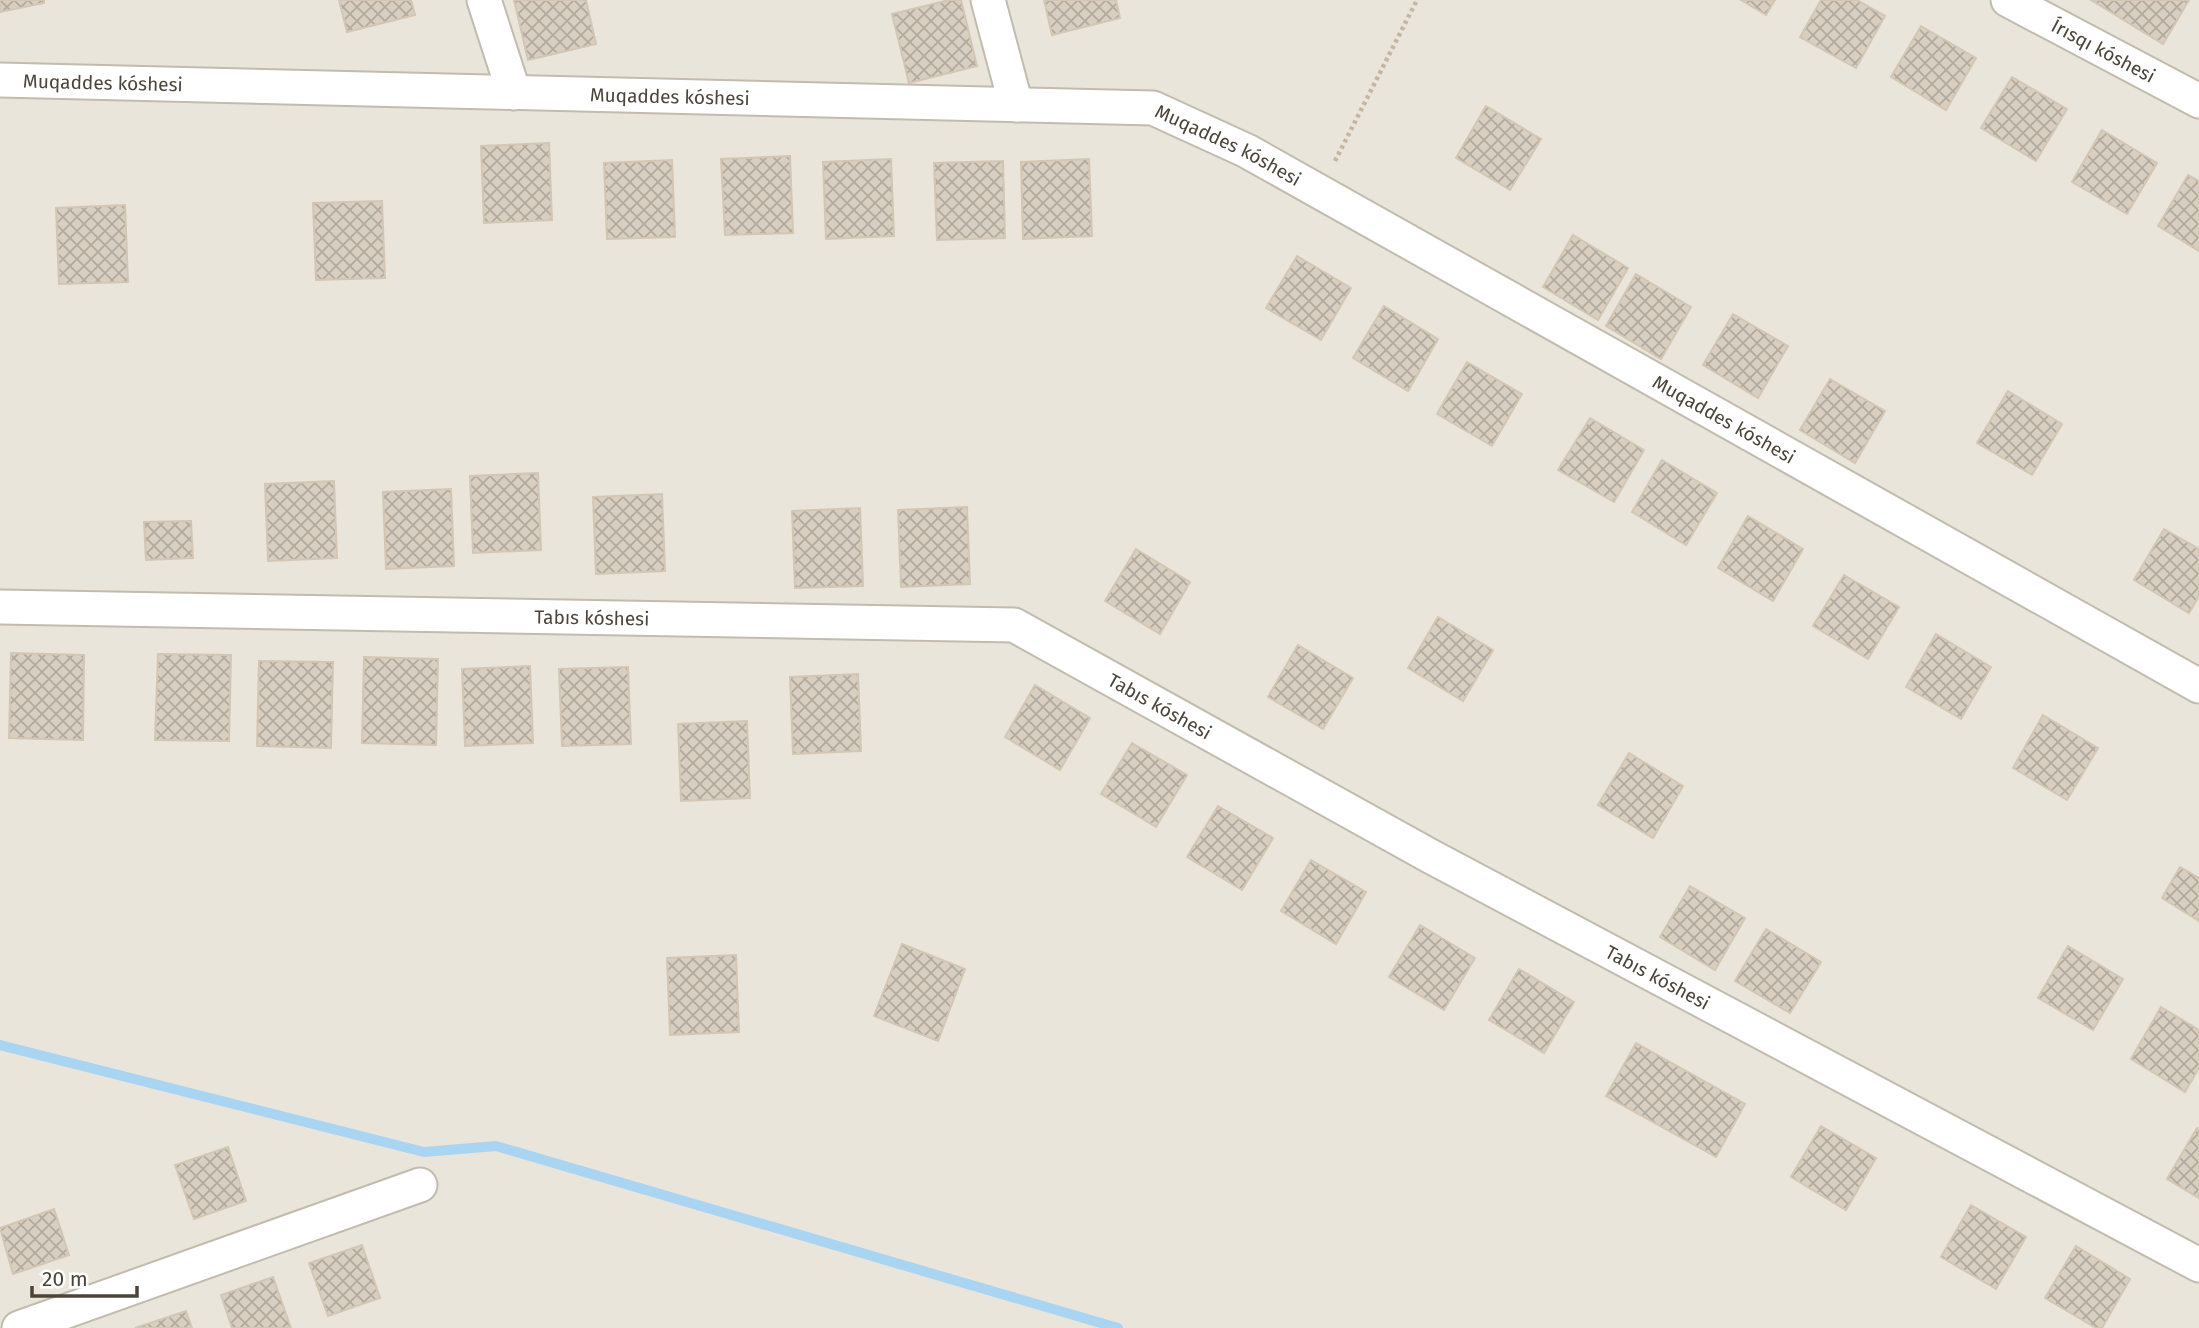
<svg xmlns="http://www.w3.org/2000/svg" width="2199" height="1328" font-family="'Fira Sans',sans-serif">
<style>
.residential{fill:#eae5da}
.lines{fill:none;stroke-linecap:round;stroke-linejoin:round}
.stream{stroke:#a9d4f2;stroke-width:10}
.building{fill:url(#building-cross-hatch);stroke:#d3c7b4;stroke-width:2}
.minor-casing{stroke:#c2bbae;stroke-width:37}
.path{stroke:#c4b79f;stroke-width:4.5;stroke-dasharray:3.5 3.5;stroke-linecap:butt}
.minor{stroke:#fff;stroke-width:33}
.labels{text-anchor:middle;stroke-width:7;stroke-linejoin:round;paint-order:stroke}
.street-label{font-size:19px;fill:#4b4439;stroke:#fff}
</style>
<defs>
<pattern id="building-cross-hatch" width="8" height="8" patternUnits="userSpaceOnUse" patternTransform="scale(1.75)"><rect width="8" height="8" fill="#d8cfc1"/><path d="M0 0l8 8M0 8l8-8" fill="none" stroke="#b1aa9e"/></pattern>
</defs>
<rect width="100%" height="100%" fill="#f6f3ec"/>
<path class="residential" d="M0 0H2199V1328H0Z"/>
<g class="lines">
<path class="stream" d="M0 1045 424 1152 496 1146 1118 1328"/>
</g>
<path class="building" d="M0 0H44V3L0 12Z
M339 0H411L415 15 347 32Z
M514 0H586L596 44 528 60Z
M949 0H961L977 66 909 83 892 14Z
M1044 0H1116L1120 18 1052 35Z
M1741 0H1775L1766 15Z
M1821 0H1857L1885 16 1856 68 1800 37Z
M2091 0H2189L2163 44Z
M1921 26 1976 58 1946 110 1891 77Z
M2012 77 2067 109 2036 161 1981 128Z
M1486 106 1541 139 1510 190 1456 158Z
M2102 130 2157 163 2127 214 2072 182Z
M549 143 552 220 484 223 481 146Z
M790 156 793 233 725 235 721 159Z
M891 159 894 236 826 239 823 162Z
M1089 159 1092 236 1023 239 1021 162Z
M672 160 675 237 607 239 604 163Z
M1003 161 1005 238 937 240 934 163Z
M2188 175 2199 181V251L2158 226Z
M382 201 385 278 316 280 313 203Z
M125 205 128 282 59 284 56 208Z
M1573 235 1628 268 1598 320 1543 287Z
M1297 256 1351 288 1321 340 1266 308Z
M1636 274 1691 307 1661 359 1606 326Z
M1384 306 1438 339 1408 391 1353 358Z
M1733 314 1788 346 1758 398 1703 365Z
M1467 362 1522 394 1492 446 1437 414Z
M1830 379 1885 411 1855 463 1800 430Z
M2008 391 2062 424 2032 475 1977 443Z
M1590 418 1644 450 1614 502 1558 470Z
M1662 460 1717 493 1686 545 1632 512Z
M538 473 541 550 473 553 470 476Z
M334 481 337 558 268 561 265 484Z
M451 489 454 566 386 569 383 492Z
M662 494 665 571 596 574 593 497Z
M967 507 970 584 901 587 898 510Z
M860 508 863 586 795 588 792 511Z
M1748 516 1803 549 1773 601 1718 568Z
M191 521 193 558 146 560 144 522Z
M2164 529 2199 549V596L2189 613 2134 580Z
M1136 549 1190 582 1160 634 1105 601Z
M1844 575 1899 607 1868 659 1813 626Z
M1438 617 1493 650 1463 701 1408 668Z
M1936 634 1991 667 1961 719 1906 687Z
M1298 645 1353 678 1323 729 1268 697Z
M11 653 84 655 83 740 9 738Z
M158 654 231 655 229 741 155 740Z
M364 657 438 659 436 745 362 743Z
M259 661 333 662 331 748 257 746Z
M530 666 533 743 465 746 462 669Z
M628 667 631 744 562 746 559 669Z
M858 674 861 751 793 754 790 677Z
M1035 685 1090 718 1060 770 1005 737Z
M2043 715 2098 748 2067 800 2013 768Z
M747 721 750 798 681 801 678 724Z
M1132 743 1187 775 1156 827 1101 794Z
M1629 753 1683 786 1653 838 1598 805Z
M1218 806 1273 838 1242 890 1187 857Z
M1311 860 1366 892 1336 944 1281 911Z
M2180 867 2199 878V921L2162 898Z
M1690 886 1745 918 1715 970 1660 937Z
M1420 925 1475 958 1444 1010 1389 977Z
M1766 929 1821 962 1790 1013 1735 981Z
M902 944 965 969 938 1041 874 1016Z
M2068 946 2123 979 2093 1030 2038 998Z
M736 955 739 1032 670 1035 667 958Z
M1519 969 1574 1002 1544 1053 1489 1020Z
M2161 1007 2199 1030V1068L2185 1092 2131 1059Z
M1636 1043 1745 1104 1716 1157 1606 1096Z
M1821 1126 1876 1158 1846 1210 1791 1177Z
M2197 1128 2199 1129V1198L2167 1179Z
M228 1147 246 1201 194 1219 175 1165Z
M1971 1205 2026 1237 1996 1289 1941 1257Z
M54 1209 69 1255 13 1274 0 1228Z
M362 1245 380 1298 328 1316 309 1263Z
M2076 1246 2130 1279 2102 1328H2096L2045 1298Z
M273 1277 291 1328H232L221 1295Z
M186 1311 192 1328H135Z"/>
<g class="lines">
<defs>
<g id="minor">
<path d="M484 0 514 93"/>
<path d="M988 0 1016 105"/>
<path id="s1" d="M2008 0 2199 101"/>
<path id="s2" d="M0 80 1153 108 1247 151 2199 686"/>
<path id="s3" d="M0 607 1014 625 1430 856 2199 1265"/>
<path d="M19 1328 420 1185"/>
</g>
</defs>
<use href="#minor" class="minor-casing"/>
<path class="path" d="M1335 161 1417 0"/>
<use href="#minor" class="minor"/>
</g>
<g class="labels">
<g class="street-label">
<text dy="7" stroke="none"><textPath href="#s1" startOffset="108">Írısqı kóshesi</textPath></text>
<text dy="7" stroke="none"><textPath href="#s2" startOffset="103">Muqaddes kóshesi</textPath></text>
<text dy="7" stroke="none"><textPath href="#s2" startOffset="670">Muqaddes kóshesi</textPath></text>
<text dy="7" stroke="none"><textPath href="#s2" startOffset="1237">Muqaddes kóshesi</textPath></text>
<text dy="7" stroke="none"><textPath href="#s2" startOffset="1804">Muqaddes kóshesi</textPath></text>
<text dy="7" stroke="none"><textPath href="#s3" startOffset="592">Tabıs kóshesi</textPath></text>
<text dy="7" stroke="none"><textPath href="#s3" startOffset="1181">Tabıs kóshesi</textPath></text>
<text dy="7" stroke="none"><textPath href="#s3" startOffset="1748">Tabıs kóshesi</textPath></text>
</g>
</g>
<path d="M32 1286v10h105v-10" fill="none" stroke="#4b4439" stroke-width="3.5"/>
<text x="42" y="1286" font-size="21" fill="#4b4439" stroke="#ffffff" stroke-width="5" paint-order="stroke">20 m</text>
</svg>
